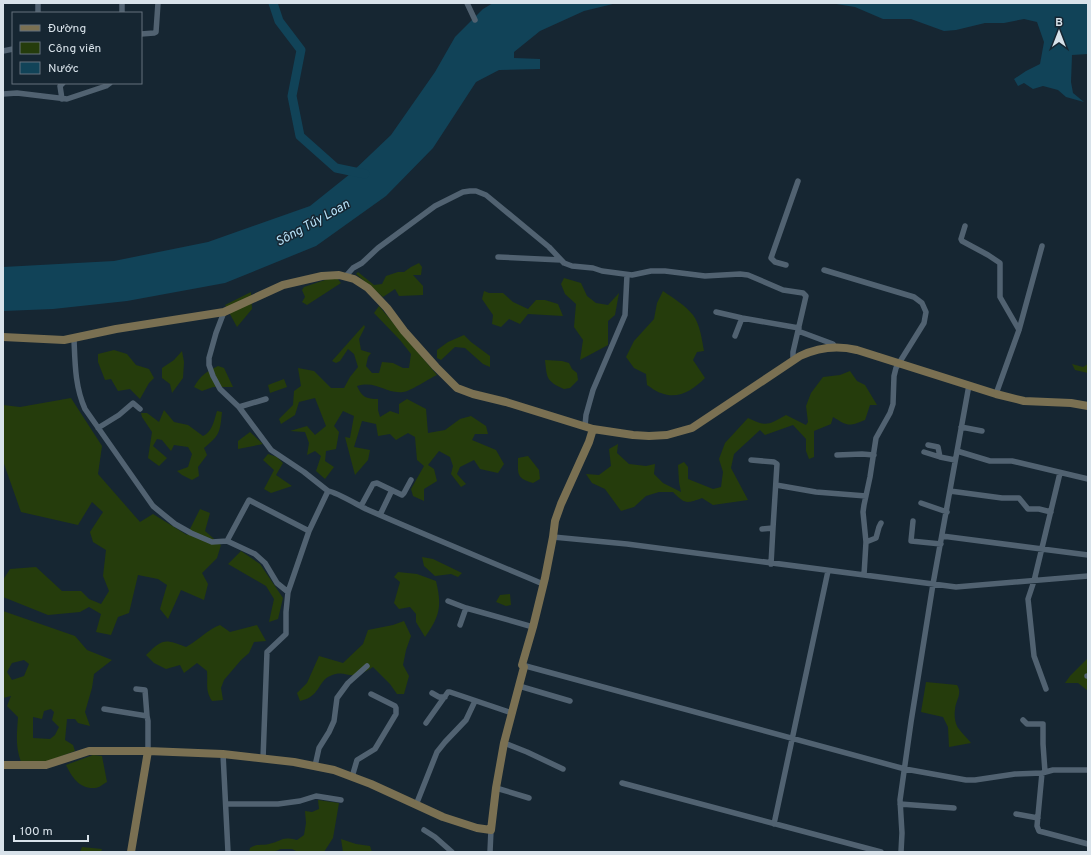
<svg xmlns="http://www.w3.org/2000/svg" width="1091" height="855" font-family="Overpass,sans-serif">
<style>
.green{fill:#253c0c;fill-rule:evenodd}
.water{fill:#114358}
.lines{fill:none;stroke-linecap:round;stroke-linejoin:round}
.river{stroke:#114358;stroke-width:9}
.street{stroke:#516271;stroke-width:5.5}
.secondary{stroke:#7a7052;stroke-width:8}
.labels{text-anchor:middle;stroke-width:3;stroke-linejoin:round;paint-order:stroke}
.water-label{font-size:13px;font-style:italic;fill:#b7e2f8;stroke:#162632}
</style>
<rect width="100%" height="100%" fill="#162632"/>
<path class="green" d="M419 263 422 267 421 275H413L423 286V295L399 296 395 289 383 297 356 274 358 272 374 285 382 284 386 276 398 272H404L411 267Z
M337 278 341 283 307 305 302 302 305 297 302 290 304 287 328 279Z
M564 278 581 283 587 296 596 303 608 305 619 293 615 315 608 321V345L580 360 583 340 574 327 576 304 565 294 561 284Z
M484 291 489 293H503L513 302 528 309 536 300H545L558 304 563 316 528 314 520 324 509 319 501 327 492 324 493 315 482 299Z
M663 291C673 298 685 305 693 315 700 324 702 340 704 351L697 352 693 360 705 378C693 390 678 400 661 393 656 392 651 387 647 385L646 374 634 368 626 357 634 341 654 319 657 303Z
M251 292 252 309 237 327 225 305Z
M379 306 437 375C430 378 409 392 403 392 385 394 377 380 357 386 362 397 366 399 378 399V410L380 417 390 411 399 414V404L407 399 426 409 428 433 445 430 460 419 471 416 486 426 488 434H475L472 440 496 450 504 464 498 473 480 469 474 460 460 467 457 474 466 484 461 487 451 474 453 466 450 457 439 451 428 465 434 469 437 481 424 489V501L413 496 411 489 424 466 417 460 415 437 408 433 396 440 390 434 378 436 376 424 362 421 354 447 370 450 368 460 355 475 345 437 350 438 354 416 343 411 334 426 339 432 336 449 326 451 325 461 334 467 325 479 316 471 321 456 315 451 307 455 309 443 305 432 290 431 307 426 315 435 326 426 315 398 299 402 295 415 281 424 279 419 293 405 294 391 301 386 298 368 314 371 331 388H344L350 377 358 367 354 354 348 349 340 361 336 363 332 361 364 325 365 327 359 339 361 350 371 353 368 357 366 366 372 373H379L382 362 393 363 403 368H409L411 354 400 340 374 313Z
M464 335 471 342 490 356V367L483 364 465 348 455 347 441 360 437 358V350L448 342Z
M114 350 127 354 136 365 149 369 154 378 149 383 140 399 130 389 118 391 111 379 105 380 98 362V354Z
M182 351 184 362 183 378 172 393 170 384 162 378V368L174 360Z
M545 360 562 361 569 363 572 369 577 373 578 380 570 388 564 389C546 381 547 378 545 360Z
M1072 364 1083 367 1088 364V373L1075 370Z
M218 366 224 368 233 387H213L202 391 194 387C200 376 207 371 218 366Z
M850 371 857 381 865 385 877 405H870L865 420C848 427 848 426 833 417L831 424 814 431V457L809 459 806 451V439L793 425 765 435 760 430 734 454 731 468 748 500 713 505 702 498C686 504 685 504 673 492H659L646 496 634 507 621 511 605 489 592 483 586 474 599 475 611 466 609 449 618 444 617 453 629 464 646 466 655 464 654 474 663 483 681 492 679 482 678 465 684 462 688 467V479L713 489 721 487 723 472 719 459 725 443 748 418C767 427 768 425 786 415L806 425 808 422 806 406 811 393 823 377 840 375Z
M284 379 287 387 270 393 268 385Z
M71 398 102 446 98 474 140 522 153 514 187 535 200 509 210 513 205 531 221 545 217 558 202 573 208 584 204 600 181 590 168 619 160 609 167 585 158 579 138 575 129 613 118 617 111 635 96 632 101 614 89 607 80 612 48 615 3 597V580L10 569 36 567 62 591H81L89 599 101 604 109 591 103 576 106 550 93 542 90 532 103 512 92 502 78 525 21 512 3 461V405L20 407Z
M164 410 174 422 188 425 203 436C212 432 214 421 217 411L222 412C220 432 220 435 204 448L207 455 198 467 199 476 192 480 182 475 177 471 188 467 192 454 188 447 174 445 171 451 162 440 157 439 153 446 167 458 159 466 148 458 152 432 142 417 141 413H147L159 422Z
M250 432 263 444 238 449V441Z
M268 454 277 457 283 463 276 475 292 486 271 493 264 489 274 470 263 460Z
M528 456 539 470 540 479 533 483C516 478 518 474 518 458Z
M241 551 260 564 283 598 278 619 269 622 274 599 266 586 228 564Z
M422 557 433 559 462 573 458 577 451 574 435 576 424 566Z
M398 572 417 574 436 581C442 606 440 616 425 637L416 622V614L410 607 399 609 394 603 400 582 394 577Z
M510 594 511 605 506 606 496 602 500 595Z
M3 611 75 636 87 650 112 660 94 674 92 688 85 712 90 726 78 723 75 719H67L65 740 73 745 75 751 43 763 21 762C15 746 17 733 18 717L7 706 11 696 3 698ZM24 660 29 664 24 676 12 680 7 672 12 663ZM51 709 54 712 52 720 59 727 55 735 50 739 33 738V717L42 719 44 711Z
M404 621 411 636 406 650 403 665 409 676 404 694H397L390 684 373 667C368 670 362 674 357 675 347 677 343 670 330 676 318 681 320 697 300 701L297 693 307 683 319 656 343 663 363 644 368 630 393 625Z
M220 625 230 632 257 625 266 641 254 642 249 653 241 660 224 680 221 688 223 700 212 701C205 690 208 684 207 671L197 663 184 673 180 665 166 669 154 663 146 655C163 638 165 639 186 647 199 640 207 630 220 625Z
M1088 658V691L1078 683H1065L1070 676Z
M926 682 957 685C963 694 955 701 955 710 954 714 955 722 957 726 958 729 968 739 971 743L949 747 948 727 943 717 921 712Z
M93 755 102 756 107 782C103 784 99 788 95 788 79 789 72 777 66 765Z
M318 800 339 803 333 838 324 852H298L292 849H281L273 852H249L250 848C258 843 261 846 269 844 283 841 280 836 297 840L304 835 306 823 305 811 312 812 319 809Z
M341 839 356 844 370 846 372 852H343Z
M82 847 102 849 101 852H80Z"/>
<path class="water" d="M493 3H617L584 11 540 31 514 52V58L540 59V69L499 70 476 82 433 148 386 196 316 246 225 283 127 301 53 309 3 311V267L114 261 208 242 310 206 350 174 391 135 435 72 455 37 483 9Z
M830 3H1088V54L1072 55 1071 82 1073 93 1084 102 1066 97 1058 90 1043 86 1033 89 1024 83 1018 86 1014 79 1026 71 1040 64 1044 42 1037 22 1024 19 1004 23H985L956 30 944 31 911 19H883L855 7Z"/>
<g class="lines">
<path class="river" d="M273 3 279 21 301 50 292 96 300 136 336 168 365 174"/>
<path class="street" d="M38 3V13
M467 3 475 20
M122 13V3
M141 34 154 33 156 32 158 3
M3 51 13 49
M3 94 17 93 67 99 106 86 110 83
M62 99 60 86 63 83
M965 226 961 239 962 241 988 255 1000 263V297L1019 330
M498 257 561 260
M786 265 775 262 771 258 798 181
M824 270 914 297 922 303 926 312 924 323 896 368 894 376 893 404 890 413 876 438 870 477 864 505 863 512 866 542 864 575
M345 277 353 268 362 263 378 248 435 206 463 192 470 191H476L486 195 549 247 564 263 572 266 593 268 602 271 632 275 651 271H665L705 276 740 274 748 275 783 290 803 293 806 296 793 352V357L795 360
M224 312 216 333 209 358V365L213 376 220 389 239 407 271 450 304 472 328 491C334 491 358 505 366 509 425 535 484 559 543 584
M716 312 742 318 799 328
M798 331 833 344 835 347
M735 336 742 318
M74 339C75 363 75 387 85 409L153 506 175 524 191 533 212 542 227 541 255 554 265 563 277 583 288 592
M996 394 1019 330 1042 246
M239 407 266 399
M585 426 586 415 593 390 625 315 627 275
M961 427 982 431
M98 428 119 415 133 403 140 409
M928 445 938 447 940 457 955 460
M957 451 990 461H1012L1088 479
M924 452 940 457
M837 455 862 454 874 455
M751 460 774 462 777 464 773 528 762 529
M776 485 816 492 866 496
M950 491 1002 498H1019L1028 509H1039L1051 512
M921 503 947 512
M361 506 373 484 377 483 402 495 404 493 411 480
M380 515 392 490
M913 521 911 541 941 544
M942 536 1088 555
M553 537 627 544 956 587 1088 576
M227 541 249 500 309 531
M866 542 876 538 879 527 881 523
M771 564 773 528
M448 601 466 608 533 627
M460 625 466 608
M522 665 905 769 966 780H975L1015 774 1042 773 1053 770H1088
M1087 676H1088
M519 686 570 701
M136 689 145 690 147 716
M1046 689 1034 656 1028 599 1034 581 1060 473
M432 693 439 697H445
M104 709 147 716 148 721V751
M1023 720 1027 724H1043V744L1045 772
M426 723 448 692H450L512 713
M504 743 527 752 563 769
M223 754 228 852
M263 759 267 652 286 634V612L288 592 309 531 328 491
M315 766 319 748 329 732 334 721 337 698 348 683 367 666
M1042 773 1037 826 1039 831 1088 844
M352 777 357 760 375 749 396 714V708L395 706 371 694
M622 783 881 852
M496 788 529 798
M227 804H278L300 801 316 796 341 800
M900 804 954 808
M416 805 437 752 445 742 466 720 475 701
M1016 814 1038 818
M774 824 828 571
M424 830 435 837 452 852
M490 852 491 830
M901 852 902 833 900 800 911 722 933 584 969 385"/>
<path class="secondary" d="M3 337 64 340 116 329 224 312 283 285 322 276 339 275 354 279 368 288 387 308 404 331 436 367 457 388 473 394 506 402 593 429 633 435 649 436 667 435 692 428 800 356C819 347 837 345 857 350L996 394 1024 401 1071 403 1088 406
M3 765H46L89 751H148L223 754 294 762 334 770 371 784 443 817 477 828 491 830 496 788 504 743 524 667 522 665 533 627 545 578 553 537 555 521 561 504 589 442 593 429
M131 852 148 751"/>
</g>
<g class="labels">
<g class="water-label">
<text transform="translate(312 222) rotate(-29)" y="5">Sông Túy Loan</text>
</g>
</g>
<rect width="1091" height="855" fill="none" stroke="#d8e2ea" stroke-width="8"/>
<rect x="12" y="12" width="130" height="72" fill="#162632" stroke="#64717c"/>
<rect x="20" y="25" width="20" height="6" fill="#7a7052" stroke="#64717c"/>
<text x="48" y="32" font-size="12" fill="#d8e2ea">Đường</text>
<rect x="20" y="42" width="20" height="12" fill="#253c0c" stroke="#64717c"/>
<text x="48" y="52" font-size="12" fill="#d8e2ea">Công viên</text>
<rect x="20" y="62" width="20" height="12" fill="#114358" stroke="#64717c"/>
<text x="48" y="72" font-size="12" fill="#d8e2ea">Nước</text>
<g transform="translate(1059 32)" stroke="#162632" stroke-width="3" paint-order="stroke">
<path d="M0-3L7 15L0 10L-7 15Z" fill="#d8e2ea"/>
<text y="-6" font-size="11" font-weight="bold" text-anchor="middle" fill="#d8e2ea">B</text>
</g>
<path d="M14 835v6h74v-6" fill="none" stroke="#d8e2ea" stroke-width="2"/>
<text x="20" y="835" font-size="12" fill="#d8e2ea" stroke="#162632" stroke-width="3" paint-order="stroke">100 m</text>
</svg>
